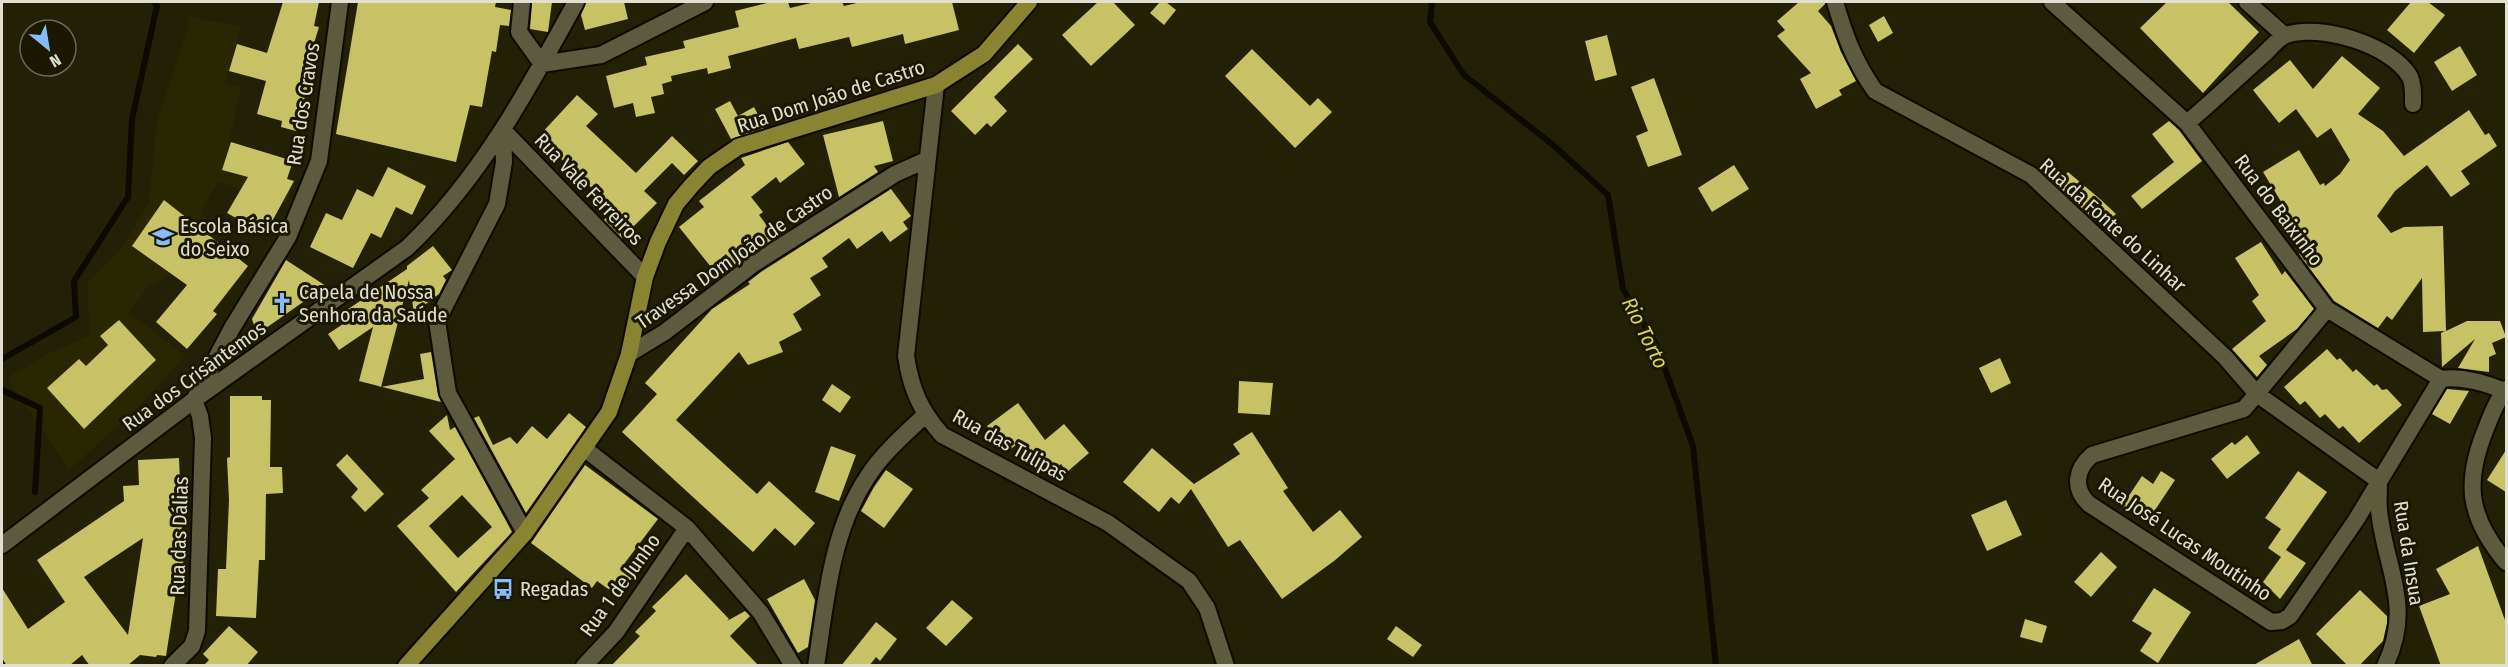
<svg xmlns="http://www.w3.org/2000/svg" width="2508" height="667" font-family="'Fira Sans Condensed',sans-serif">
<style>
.built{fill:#292702}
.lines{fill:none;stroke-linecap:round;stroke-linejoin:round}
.stream{stroke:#0c0900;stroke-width:6}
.building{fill:#c8c267;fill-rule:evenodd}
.minor-casing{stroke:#0d0a00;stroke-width:20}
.primary-casing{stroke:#0d0a00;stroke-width:20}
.minor{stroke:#5c5b3d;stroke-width:16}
.primary{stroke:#888432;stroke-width:16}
.labels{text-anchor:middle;stroke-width:6;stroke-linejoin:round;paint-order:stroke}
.street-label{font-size:20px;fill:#e1e0d0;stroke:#1a1800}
.poi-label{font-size:20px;fill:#e1e0d0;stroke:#1a1800;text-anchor:start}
.water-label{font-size:21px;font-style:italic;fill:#ddd559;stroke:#1a1800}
</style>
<rect width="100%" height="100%" fill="#232105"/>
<path class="built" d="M188 16 241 27 225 83 241 87 223 169 291 191 287 203 218 182 201 211 208 222 173 273 147 288 129 313 186 356 133 412 69 470 7 378 50 353 89 336 88 282 119 251 149 203 157 120 189 23Z"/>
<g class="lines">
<path class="stream" d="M1432 2 1430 22 1464 75 1553 145 1608 195 1623 289 1656 344 1693 446 1716 666
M2 359 76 317 74 281 128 197 132 119 157 6 154 2
M2 390 40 408 35 492"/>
</g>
<path class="building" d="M283 2H319L314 26 319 27 303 79 309 81 296 131 281 127 282 121 257 114 266 81 229 71 237 44 267 53Z
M358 2H496L495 7 511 10 509 26 500 25 496 52 492 51 482 107 470 105 456 162 336 134Z
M532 2H552L548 32 530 29Z
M586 2H624L628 19 585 30 581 15Z
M771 2H788L790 8 815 2H842L844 6 861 2H952L959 30 905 44 903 34 852 47 849 37 799 49 796 38 728 56 731 68 708 74 707 68 671 76 672 81 662 84 664 94 651 97 655 113 636 117 633 103 614 108 606 76 647 65 645 57 685 48 683 41 739 27 735 11Z
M1098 2H1113L1135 25 1091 66 1062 35Z
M1160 2H1166L1176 10 1164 25 1150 13Z
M1799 2H1825V4L1818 11 1831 26 1841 52 1856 81 1839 90 1842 95 1816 109 1800 79 1811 73 1777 36 1785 30 1777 21Z
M2167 2H2228L2259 32 2203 93 2140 28Z
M2411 2H2428L2445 15 2414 53 2387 30Z
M1884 16 1893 33 1878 42 1869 25Z
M1607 35 1617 75 1595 81 1585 41Z
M1018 44 1033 59 994 97 1007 111 991 127 987 123 975 135 951 111Z
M2460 46 2477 75 2452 91 2434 62Z
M1252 49 1310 106 1318 98 1332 112 1295 148 1225 76Z
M2342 56 2380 88 2358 114 2383 131 2404 156 2469 110 2485 135 2489 133 2497 146 2461 171 2470 184 2451 197 2427 165 2395 191 2377 216 2391 233 2404 227 2443 226 2446 331 2467 321H2500L2506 337 2492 343 2496 354 2489 357V372L2458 368 2475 339 2442 367 2441 333 2445 331 2423 332 2422 278 2392 320 2387 316 2378 328 2334 301 2299 254 2307 244 2263 172 2299 150 2320 185 2324 183 2325 186 2340 174 2350 160 2331 128 2317 138 2296 109 2279 123 2253 90 2290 60 2313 89Z
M1654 78 1682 155 1648 167 1636 136 1648 131 1631 87Z
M577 95 598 114 586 126 636 173 672 136 698 161 684 175 672 163 644 191 657 203 622 238 604 220 614 209 538 137Z
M730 101 738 116 754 107 765 128 731 139 715 109Z
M883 121 893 161 874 166 878 172 839 197 823 135Z
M2169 121 2179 130 2202 161 2142 209 2131 196 2174 162 2152 134Z
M231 142 293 161 287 179 294 181 269 227 255 221 252 227 227 213 248 177 222 170Z
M788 142 805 164 780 183 776 177 751 197 763 212 759 215 776 237 735 265 726 254 711 267 679 227 704 207 699 201 745 165 741 158Z
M1734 165 1749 189 1712 212 1698 188Z
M388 167 426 186 412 215 396 207 381 238 371 233 353 268 310 247 326 213 342 220 357 189 373 197Z
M2068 172 2100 199 2116 214 2101 226 2056 184Z
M891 189 911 216 903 222 908 229 890 242 882 231 857 249 849 238 822 258 828 267 810 278 821 295 793 314 802 330 779 342 783 352 748 365 739 352 676 420 757 494 769 481 815 523 795 546 775 528 753 552 622 432 657 394 645 383 712 309 750 284 748 282 761 272Z
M164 200 248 266 213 311 217 314 187 349 156 322 187 285 132 246Z
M2261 242 2282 275 2285 271 2314 309 2297 329 2259 356 2267 365 2257 377 2232 349 2266 321 2252 301 2259 295 2235 258Z
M433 246 452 270 443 276 446 280 439 294 414 313 409 280 381 387 424 379 420 354 431 352 438 395 441 402 359 381 373 327 339 350 328 334 346 322 341 314 407 269V266Z
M286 260 326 286 266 328H259L254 325 252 319Z
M119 320 156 360 84 429 47 388 79 359 86 366 108 345 100 336Z
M2327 349 2337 360 2340 358 2353 372 2356 369 2374 386 2377 384 2382 390 2387 389 2402 405 2359 443 2343 426 2339 429 2325 414 2320 418 2305 401 2300 405 2284 387Z
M2000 358 2011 383 1991 393 1979 368Z
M1239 381 1273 383 1270 415 1238 413Z
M832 384 851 397 840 413 822 400Z
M2447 389 2469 391 2450 424 2432 414Z
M230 396H262V400H271L270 467H282L283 493 266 494 265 560H259L256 618 216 616 218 569H226L229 500 227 458 230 457Z
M1018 403 1045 440 1064 424 1089 453 1067 472 1061 464 1049 474 1021 441 1007 452 987 426Z
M569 413 586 427 526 513 474 418 479 416 493 445 510 437 517 444 532 426 547 439Z
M447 415 450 430 455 427 512 532 456 592 397 526 429 498 421 490 455 459 429 431ZM462 495 492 527 458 558 429 526Z
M1252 432 1288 488 1283 491 1313 532 1340 510 1362 537 1334 561 1282 599 1240 540 1228 547 1191 489 1179 504 1171 497 1159 512 1123 482 1152 448 1194 484 1240 454 1233 444Z
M2247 435 2260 453 2227 479 2211 459 2232 442 2235 445Z
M831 446 856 455 839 501 815 492Z
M2506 450V492L2487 480Z
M347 454 384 494 365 512 351 497 358 489 336 465Z
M179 458 184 579H178L166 656 157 655 156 657 140 655 127 666H90L82 655 69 666H7L2 658V588L28 629 65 602 37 560 124 501 123 486 139 485 138 460ZM143 538 128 635 84 577Z
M585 465 658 519 621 568 633 577 618 596 597 581 592 588 531 543Z
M886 470 913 489 884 528 861 511 874 487Z
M2161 471 2175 480 2147 522 2122 506 2142 476 2153 484Z
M2298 471 2327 492 2281 557 2268 548 2281 529 2265 518Z
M2006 500 2022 535 1987 551 1971 515Z
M2478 546 2506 623V666H2441L2419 606 2450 594 2436 569Z
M2286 550 2306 563 2280 599 2263 582Z
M2101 552 2117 567 2091 597 2074 582Z
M686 574 729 619 727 621 745 611 750 616 730 636 759 666H611L640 636 635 632 656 611 652 607Z
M804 579 815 600 808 647 798 653 767 599Z
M2154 588 2191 612 2158 663 2140 651 2152 633 2132 621Z
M2360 590 2387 616V623L2383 641 2359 666H2348L2316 634Z
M952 600 973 618 946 646 926 628Z
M2025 619 2047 626 2042 643 2020 637Z
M876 622 897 639 880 661 876 657 869 666H841Z
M229 626 258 652 246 666H203L209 660 203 654Z
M1396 626 1422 645 1413 657 1387 639Z
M2299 639 2313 666H2252Z"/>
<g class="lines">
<defs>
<path id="minor" d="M522 2 519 32 542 64 601 55 705 2
M1835 2C1845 36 1854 61 1875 91L2031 175 2225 357 2257 394 2379 481
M2052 2 2187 123 2327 309 2441 379C2462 376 2487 383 2506 392
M2247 2 2284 35
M936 85 906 356C911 389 920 410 942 435L1108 523 1189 581 1207 608 1226 666
M2187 123C2213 101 2237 78 2262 56 2269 50 2278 38 2286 35 2320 23 2392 45 2410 77 2414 86 2413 95 2413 104
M503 130 504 162 497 204 437 321 448 393 525 533
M503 130 645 277
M2327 309 2244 409 2092 455C2076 469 2072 488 2089 504L2271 622 2282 621 2290 616 2356 520 2441 379
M629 354 665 332 755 263 895 174 926 160
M2506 389C2498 398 2492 413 2487 426 2464 481 2467 516 2506 562
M585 449 687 528 761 613 793 666
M2379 482C2379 491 2378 501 2379 510 2385 569 2414 605 2385 666
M2 545 194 400 407 248C480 179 529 88 576 2
M172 666 192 646 197 631 203 438 200 416 194 400 232 328 288 237 319 161 340 2
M584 666 616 632 687 528
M816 666C826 601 831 531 868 476 883 453 905 434 925 415"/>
<path id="primary" d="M406 666 525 533 609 412 629 354 645 277 658 242 676 204 692 185 709 167 738 147 936 85 984 54 1029 2"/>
</defs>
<use href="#minor" class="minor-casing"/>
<use href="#primary" class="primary-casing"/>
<use href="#minor" class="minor"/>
<use href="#primary" class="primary"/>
</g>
<defs>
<symbol id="school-bare" viewBox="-9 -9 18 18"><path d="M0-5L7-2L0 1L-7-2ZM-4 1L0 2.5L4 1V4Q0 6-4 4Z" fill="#89bafc" stroke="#1a1800" stroke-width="2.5" paint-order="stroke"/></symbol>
<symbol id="church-bare" viewBox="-9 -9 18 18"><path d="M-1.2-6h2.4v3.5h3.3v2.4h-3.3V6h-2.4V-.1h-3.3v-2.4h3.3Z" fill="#89bafc" stroke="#1a1800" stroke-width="2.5" paint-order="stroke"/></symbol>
<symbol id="bus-bare" viewBox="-9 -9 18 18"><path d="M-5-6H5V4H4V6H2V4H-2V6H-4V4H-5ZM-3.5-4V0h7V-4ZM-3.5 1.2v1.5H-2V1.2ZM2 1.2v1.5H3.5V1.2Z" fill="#89bafc" stroke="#1a1800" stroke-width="2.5" paint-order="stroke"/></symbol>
</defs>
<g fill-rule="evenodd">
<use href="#school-bare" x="148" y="222" width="30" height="30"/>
<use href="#church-bare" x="267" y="288" width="30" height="30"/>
<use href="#bus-bare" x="488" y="574" width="30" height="30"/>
</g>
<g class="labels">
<g class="street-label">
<text transform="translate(831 96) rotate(-18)" y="7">Rua Dom João de Castro</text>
<text transform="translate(303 104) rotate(-81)" y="7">Rua dos Cravos</text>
<text transform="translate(589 189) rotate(46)" y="7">Rua Vale Ferreiros</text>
<text transform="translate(2279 210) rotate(53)" y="7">Rua do Baixinho</text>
<text transform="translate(2113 225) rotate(42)" y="7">Rua da Fonte do Linhar</text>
<text transform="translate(734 257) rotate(-35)" y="7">Travessa Dom João de Castro</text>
<text transform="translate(194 376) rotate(-36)" y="7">Rua dos Crisântemos</text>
<text transform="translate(1010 445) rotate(29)" y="7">Rua das Tulipas</text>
<text transform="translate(179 536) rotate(-88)" y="7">Rua das Dálias</text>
<text transform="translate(2185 539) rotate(34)" y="7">Rua José Lucas Moutinho</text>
<text transform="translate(2409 553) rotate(81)" y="7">Rua da Insua</text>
<text transform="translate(620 585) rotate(-54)" y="7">Rua 1 de Junho</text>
</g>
<g class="poi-label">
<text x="180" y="233">Escola Básica<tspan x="180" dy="23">do Seixo</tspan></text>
<text x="299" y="299">Capela de Nossa<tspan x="299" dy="23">Senhora da Saúde</tspan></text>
<text x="520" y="596">Regadas</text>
</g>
<g class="water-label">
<text transform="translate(1645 333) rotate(63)" y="7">Rio Torto</text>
</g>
</g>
<rect width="2508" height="667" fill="none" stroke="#e1e0d0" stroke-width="6"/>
<g transform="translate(48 48) rotate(150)"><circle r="28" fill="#1a1800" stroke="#6a6853" stroke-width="1.5"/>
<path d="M0-4.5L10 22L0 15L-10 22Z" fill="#89bafc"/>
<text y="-9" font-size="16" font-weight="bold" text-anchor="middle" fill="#e1e0d0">N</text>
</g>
</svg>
